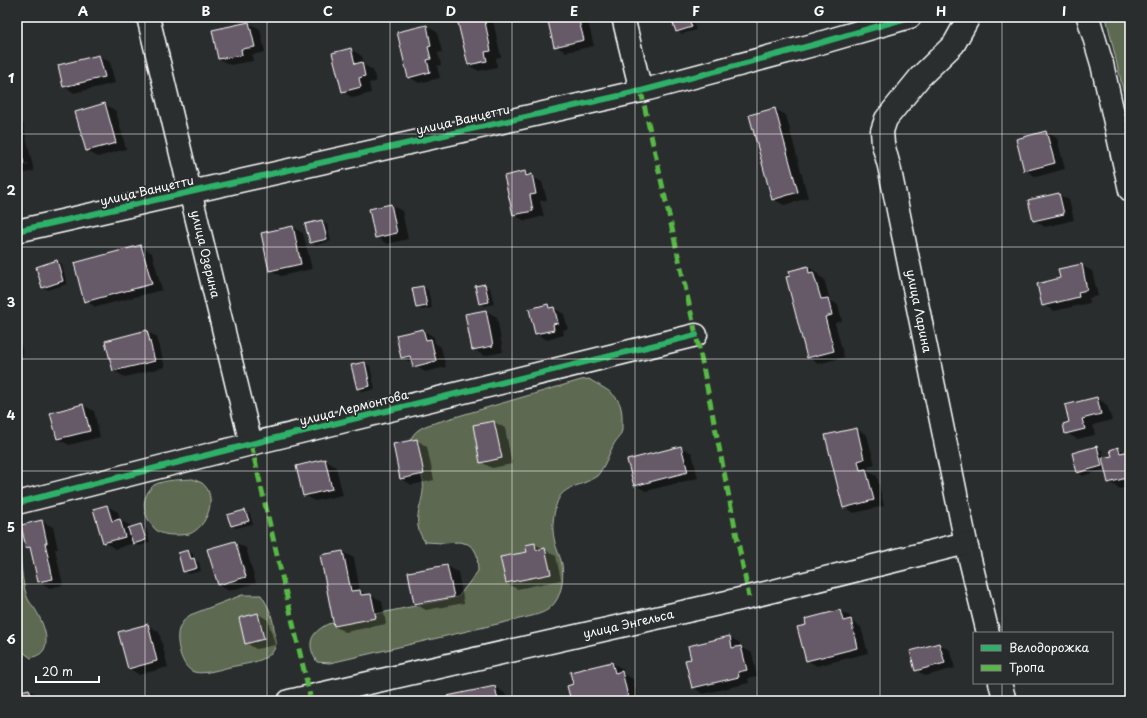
<svg xmlns="http://www.w3.org/2000/svg" width="1147" height="718" font-family="'Playpen Sans',sans-serif">
<style>
.green{fill:#5d6a51;stroke:#aeb4a8}
.shadow{fill:#0007}
.building{fill:#665a68;stroke:#fff}
.lines{fill:none;stroke-linecap:round;stroke-linejoin:round}
.minor-casing{stroke:#fff;stroke-width:25}
.minor{stroke:#2a2d2e;stroke-width:22}
.quiet{stroke:#58b947;stroke-width:5;stroke-dasharray:10 5;stroke-linecap:butt}
.cycleway-casing{stroke:#2a2d2e;stroke-width:8}
.cycleway{stroke:#2db169;stroke-width:6}
.grid{fill:none;stroke:#fff;stroke-width:1;stroke-opacity:0.55}
.labels{text-anchor:middle;stroke-width:3.5;stroke-linejoin:round;paint-order:stroke}
.street-label{font-size:12px;fill:#fff;stroke:#2a2d2e}
.neatline{fill:none;stroke:#fff;stroke-width:1.5}
.grid-label{font-size:13px;text-anchor:middle;font-weight:bold;fill:#fff}
</style>
<rect width="100%" height="100%" fill="#2a2d2e"/>
<filter id="ink" filterUnits="userSpaceOnUse"><feTurbulence type="fractalNoise" baseFrequency=".025" numOctaves="2"/><feDisplacementMap in="SourceGraphic" scale="8" xChannelSelector="R" yChannelSelector="G"/><feConvolveMatrix kernelMatrix="1 2 1 2 8 2 1 2 1" color-interpolation-filters="sRGB"/></filter>
<g filter="url(#ink)">
<path class="green" d="M1106 17H1130V120Z
M589 379C609 392 623 394 622 421 622 424 622 427 622 430 621 436 615 441 613 446 608 456 604 468 597 476 594 478 590 480 586 482 569 489 559 489 555 510 553 518 552 529 554 538 555 547 560 555 562 564 564 578 562 597 551 607 546 612 539 614 532 616L330 663 317 662C306 644 310 633 328 624L458 597 478 571 477 555 474 549 468 544 459 542 443 543 425 542C408 519 426 504 423 480 421 471 409 452 410 443 412 429 427 425 438 422L581 380Z
M193 479C196 480 199 482 202 483 219 496 207 528 189 534 184 535 178 535 174 535 168 535 161 534 156 530 146 520 140 505 148 492 150 489 152 487 154 485 166 479 181 480 193 479Z
M17 535C22 553 20 572 25 590 26 593 27 597 28 599 30 603 33 606 35 609 42 620 53 645 40 654 37 656 33 657 31 658L23 652 17 646Z
M242 595H261C268 605 273 617 274 629 275 633 276 639 276 644 273 662 244 664 230 667 221 669 203 675 194 672 181 668 175 640 179 629 181 623 186 618 190 615Z"/>
<path class="shadow" d="M67 17H83L72 20Z
M471 17H487L493 20 501 57 496 58 497 67 479 71 468 65Z
M548 17H587L594 46 566 52 555 46Z
M672 17H691L692 18 696 30 682 34 676 31Z
M249 23 260 29 265 52 252 55 253 61 230 65 219 59Z
M426 26 437 32 442 52 438 53 441 65 437 66 440 78 419 83 409 77Z
M351 49 362 56 364 65 373 70 376 82 369 83 371 93 353 98 343 92Z
M99 56 110 62 115 83 74 93 64 86Z
M105 104 116 111 126 149 98 157 87 151Z
M775 109 786 115 808 198 784 205 773 199Z
M17 119 23 123 34 171 17 175V167L29 164V163L17 165Z
M1046 132 1057 138 1065 169 1036 177 1025 170Z
M524 172 542 182 547 200 540 201 544 216 525 221 514 215Z
M1058 194 1069 200 1074 220 1045 227 1034 220Z
M391 205 402 211 408 239 387 244 376 237Z
M322 221 327 224 331 241 316 245 310 242Z
M293 227 303 233 312 269 281 276 270 270Z
M141 246 152 253 162 290 96 307 85 301Z
M57 261 62 264 67 284 48 290 43 287Z
M1081 265 1092 271 1098 296 1089 298 1090 303 1054 311 1043 305 1061 279Z
M808 267 818 273 819 276 824 279 830 300 838 305 842 321 835 323 844 357 818 364 808 357Z
M485 285 490 288 494 304 485 306 480 303Z
M423 287 428 290 432 308 422 310 417 307 413 289Z
M548 305 564 314 568 329 563 330 564 335 547 340 536 334 530 309Z
M486 311 497 317 503 352 484 356 473 349Z
M423 330 434 337 435 343 441 347 446 367 425 372 402 357Z
M146 331 157 337 165 367 125 377 114 371 106 341Z
M17 336 19 337 23 355 17 356Z
M365 363 370 366 375 389 363 392 358 389Z
M1097 398 1107 405 1112 420 1093 425 1095 435 1077 439 1066 433 1070 423Z
M83 405 94 411 100 437 69 445 58 439Z
M494 422 505 428 512 464 492 468 481 462Z
M857 429 867 435 875 465 868 467 869 472 877 476 884 506 854 513 844 507Z
M417 440 427 447 434 480 412 485 401 479 395 445Z
M681 447 692 453 698 478 646 491 635 485Z
M1096 448 1102 450 1104 459 1113 456 1118 448 1126 453 1130 452V486L1120 489 1109 482 1105 469 1083 476 1078 473Z
M325 460 336 467 343 495 315 501 304 495Z
M107 506 118 512 120 520 131 526V528L141 525 146 528 150 542 139 546 134 543 115 549 104 542Z
M245 511 250 514 253 524 236 528 231 525Z
M42 521 53 527 58 549H55L63 585 50 588 39 582 31 550 27 547Z
M235 542 246 548 256 583 229 591 218 585 208 550Z
M535 544 556 556 561 580 517 589 506 583Z
M188 551 193 554 195 560 199 562 201 571 189 574 184 571Z
M343 552 354 558 360 591 367 595H371L382 601 386 624 345 632 334 626Z
M447 566 458 572 464 603 426 610 415 604 409 573Z
M840 611 851 617 852 621 861 627 868 653 817 666 806 660 807 626Z
M258 614 268 620 275 645 256 649 246 643Z
M148 625 159 632 168 667 139 675 129 668Z
M730 637 740 643 741 647 752 653 757 676 748 678 749 683 703 694 693 687 692 660Z
M939 644 950 650 955 668 926 676 916 670Z
M612 663 623 669 624 674 633 679 638 701H572Z
M495 687 505 693 507 701H449Z
M29 690 34 693 36 701H20Z"/>
<path class="building" d="M466 17H484L491 51 485 52 487 61 468 65 457 19Z
M547 17H578L584 40 554 47Z
M671 17H688L692 27 676 32Z
M249 22 255 47 241 49 242 55 218 59 212 30Z
M427 25 431 46 428 47 431 59 427 60 430 72 408 78 397 32Z
M351 48 355 64 362 62 365 76 359 78 361 87 342 92 332 53Z
M99 55 105 77 63 87 58 65Z
M105 103 116 143 86 151 75 112Z
M775 108 798 192 772 200 749 115Z
M1046 131 1055 163 1024 171 1016 139Z
M17 134 24 165 17 166Z
M525 171 526 176 532 174 536 194 530 195 533 211 513 215 504 176Z
M1059 193 1064 214 1033 221 1028 200Z
M391 204 397 233 375 238 369 209Z
M322 220 327 239 310 243 305 224Z
M293 226 301 264 269 271 261 233Z
M141 245 152 284 84 302 74 263Z
M57 260 63 281 42 288 36 267Z
M1082 264 1087 290 1078 292 1079 297 1042 306 1037 284 1060 278 1058 269Z
M808 266 809 273 813 272 821 299 828 298 832 315 825 317 834 351 807 358 786 277 790 276 789 271Z
M485 284 489 302 479 304 475 286Z
M423 286 427 306 416 308 412 288Z
M548 304 549 308 554 307 558 323 553 324 554 330 535 334 529 309Z
M486 310 493 346 472 350 465 314Z
M423 329 426 340 431 339 436 361 413 367 410 356 401 358 396 335Z
M147 330 155 361 113 371 105 341Z
M365 362 370 386 357 389 351 365Z
M1097 397 1101 414 1082 419 1085 429 1065 434 1063 424 1069 422 1065 405Z
M83 404 90 431 57 439 50 413Z
M494 421 502 458 480 463 473 425Z
M857 428 864 459 858 461 860 470 866 469 874 500 843 508 825 435Z
M417 439 424 474 400 479 393 444Z
M681 446 688 472 634 486 627 460Z
M1097 446 1102 466 1077 473 1072 453Z
M1118 447 1120 453 1130 451V477L1108 483 1102 458 1112 456 1110 450Z
M325 459 332 489 303 496 296 466Z
M107 505 112 521 120 519 125 537 103 543 93 509Z
M245 510 249 521 231 526 227 515Z
M42 520 47 543H45L53 579 38 582 30 547 26 548 21 525Z
M141 524 146 540 133 544 128 528Z
M235 541 246 577 218 585 207 549Z
M535 543 536 550 545 548 551 574 506 583 500 557 527 552 525 545Z
M188 550 191 559 194 558 197 568 183 572 178 553Z
M343 551 351 591 360 590 361 595 371 594 376 618 334 626 320 555Z
M447 565 454 597 414 604 408 572Z
M840 610 843 621 851 619 857 648 806 661 797 627 806 625 805 619Z
M258 613 264 639 245 644 239 618Z
M148 624 157 661 128 669 118 632Z
M730 636 732 648 741 646 747 670 738 672 739 677 692 688 685 660 691 659 688 646Z
M939 643 945 663 915 671 910 651Z
M612 662 615 673 622 671 628 697 620 699 621 701H571L567 686 573 684 570 672Z
M495 686 498 701H448L447 696Z
M29 689 33 701H19L17 692Z"/>
<g class="lines">
<defs>
<g id="minor">
<path id="s1" d="M148 17 251 444"/>
<path d="M623 17 641 91"/>
<path id="s2" d="M969 17 954 44 920 77 886 119 882 131 883 144 889 166 966 543 988 633"/>
<path d="M1088 17 1102 64 1130 190"/>
<path d="M17 231 641 91 813 45 910 17"/>
<path d="M17 503 251 444 696 335"/>
<path d="M1000 683 1005 701"/>
<path id="s3" d="M289 701 749 597 966 543"/>
</g>
</defs>
<use href="#minor" class="minor-casing"/>
<use href="#minor" class="minor"/>
<path class="quiet" d="M641 91 701 357 749 597
M251 444 310 696"/>
<defs>
<path id="cycleway" d="M17 231 641 91 813 45 910 17
M17 503 251 444 696 335"/>
</defs>
<use href="#cycleway" class="cycleway-casing"/>
<use href="#cycleway" class="cycleway"/>
</g>
</g>
<path class="grid" d="M145 17V701M267 17V701M390 17V701M512 17V701M635 17V701M757 17V701M880 17V701M1002 17V633M17 134H1130M17 247H1130M17 359H1130M17 471H1130M17 584H1130M1002 683V701"/>
<g class="labels">
<g class="street-label">
<text transform="translate(463 120) rotate(-13)" y="4">улица Ванцетти</text>
<text transform="translate(147 191) rotate(-13)" y="4">улица Ванцетти</text>
<text dy="4" stroke="none"><textPath href="#s1" startOffset="244">улица Озерина</textPath></text>
<text dy="4" stroke="none"><textPath href="#s2" startOffset="329">улица Ларина</textPath></text>
<text transform="translate(354 408) rotate(-14)" y="4">улица Лермонтова</text>
<text dy="4" stroke="none"><textPath href="#s3" startOffset="348">улица Энгельса</textPath></text>
</g>
</g>
<rect width="1147" height="718" fill="none" stroke="#2a2d2e" stroke-width="44"/>
<rect x="973" y="632" width="140" height="52" fill="#2a2d2e" stroke="#7f8182"/>
<rect x="981" y="645" width="20" height="6" fill="#2db169" stroke="#7f8182"/>
<text x="1009" y="652" font-size="12" fill="#ffffff">Велодорожка</text>
<rect x="981" y="665" width="20" height="6" fill="#58b947" stroke="#7f8182"/>
<text x="1009" y="672" font-size="12" fill="#ffffff">Тропа</text>
<path d="M36 676v6h63v-6" fill="none" stroke="#ffffff" stroke-width="2"/>
<text x="42" y="676" font-size="12" fill="#ffffff" stroke="#2a2d2e" stroke-width="3" paint-order="stroke">20 m</text>
<rect x="22" y="22" width="1103" height="674" class="neatline"/>
<g class="grid-label">
<text x="83" y="16">A</text>
<text x="206" y="16">B</text>
<text x="328" y="16">C</text>
<text x="451" y="16">D</text>
<text x="574" y="16">E</text>
<text x="696" y="16">F</text>
<text x="819" y="16">G</text>
<text x="941" y="16">H</text>
<text x="1064" y="16">I</text>
<text x="11" y="83">1</text>
<text x="11" y="195">2</text>
<text x="11" y="307">3</text>
<text x="11" y="420">4</text>
<text x="11" y="532">5</text>
<text x="11" y="644">6</text>
</g>
</svg>
